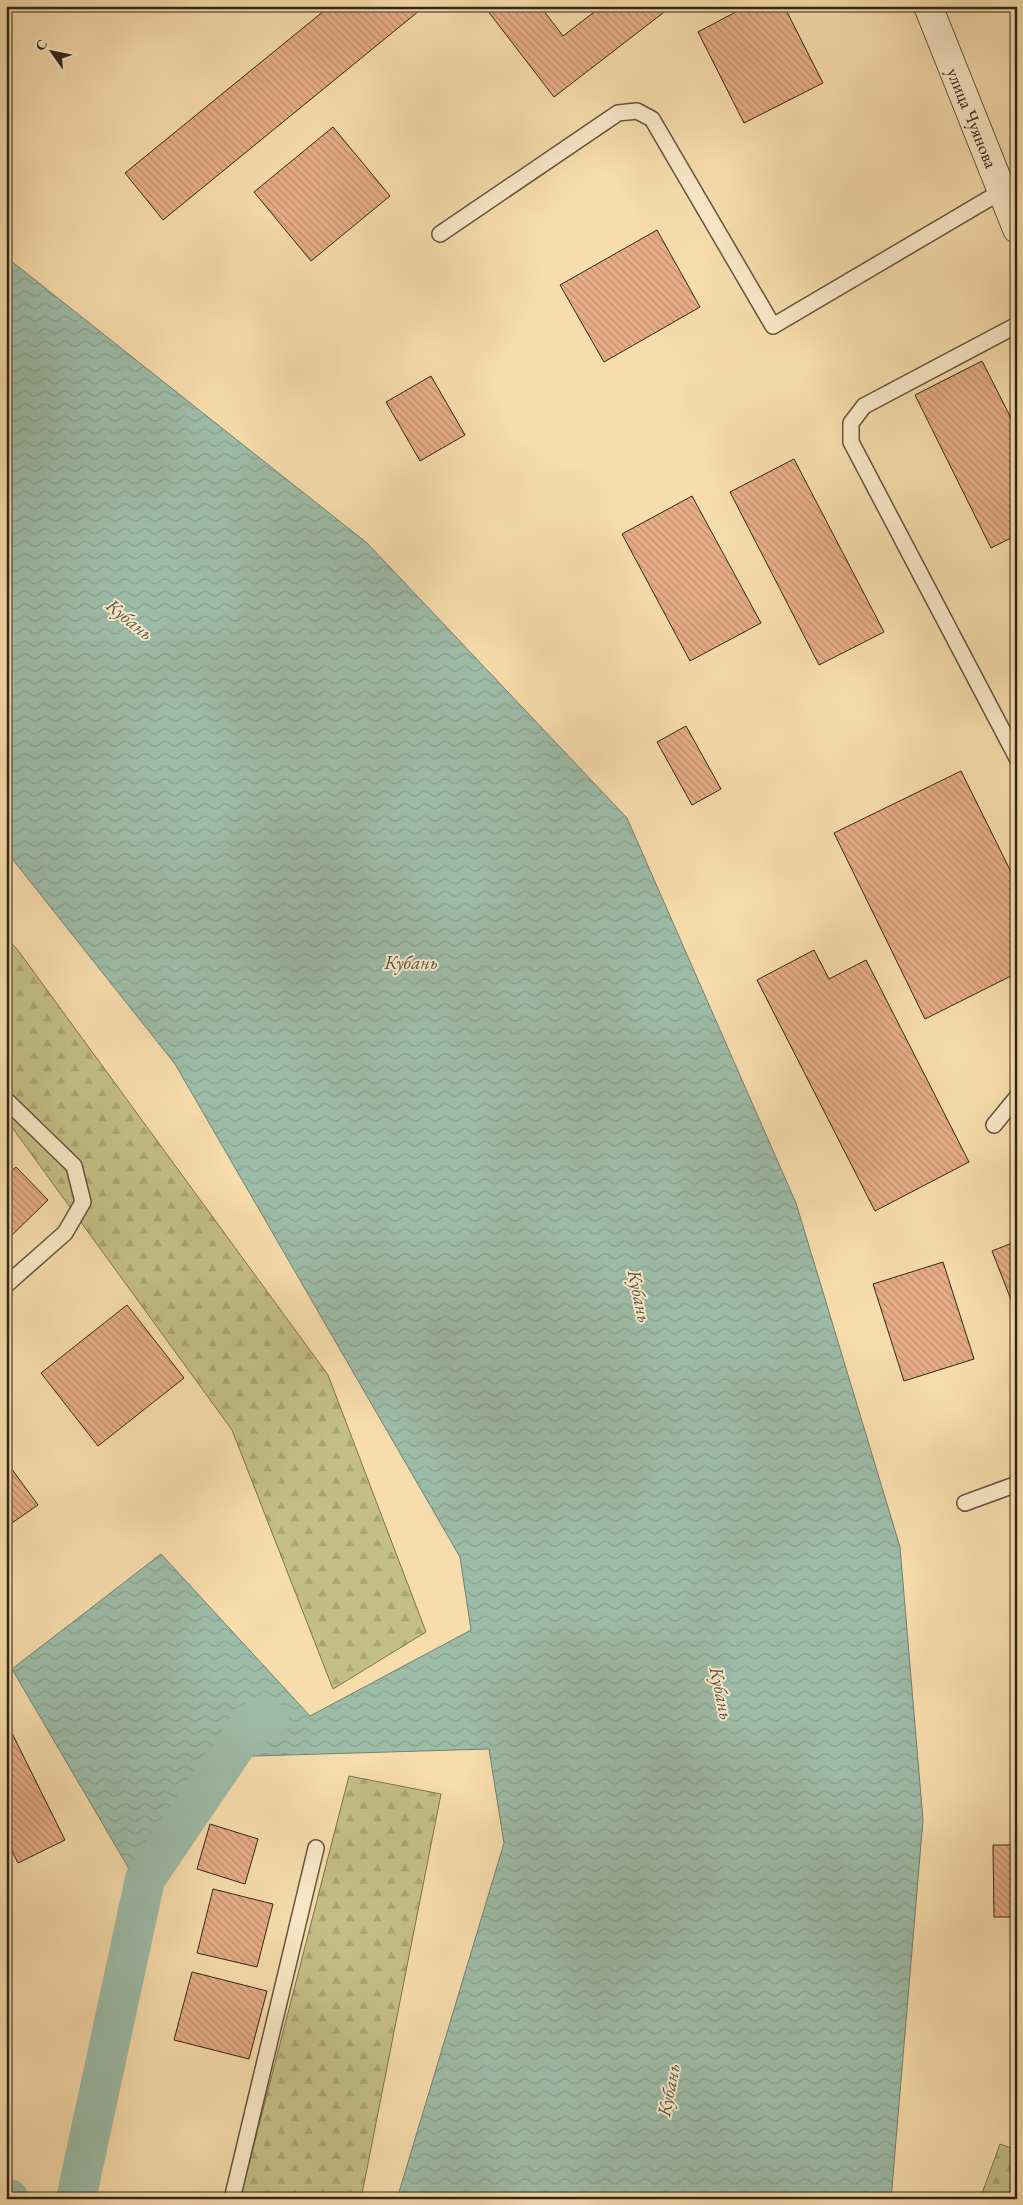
<svg xmlns="http://www.w3.org/2000/svg" width="1023" height="2205" font-family="'EB Garamond',serif">
<style>
.forest{fill:url(#forest-firs);stroke:#7a7250}
.water{fill:url(#water-waves);stroke:#718070}
.lines{fill:none;stroke-linecap:round;stroke-linejoin:round}
.canal{stroke:#9dbca8;stroke-width:40}
.building{fill:url(#building-back-hatch);stroke:#30261b}
.service-casing{stroke:#62543f;stroke-width:18}
.minor-casing{stroke:#62543f;stroke-width:30}
.service{stroke:#fae9c9;stroke-width:15}
.minor{stroke:#fae9c9;stroke-width:28}
.labels{text-anchor:middle;stroke-width:4;stroke-linejoin:round;paint-order:stroke}
.street-label{font-size:18px;fill:#30261b;stroke:#fae9c9}
.water-label{font-size:19px;font-style:italic;fill:#515345;stroke:#fae9c9}
</style>
<defs>
<pattern id="forest-firs" width="22" height="20" patternUnits="userSpaceOnUse" patternTransform="scale(1.25)"><rect width="22" height="20" fill="#c4bf85"/><path d="M5 1l3.5 6h-7zM16 11l3.5 6h-7z" fill="#a9a472"/></pattern>
<pattern id="water-waves" width="16" height="10" patternUnits="userSpaceOnUse" patternTransform="scale(1.25)"><rect width="16" height="10" fill="#9dbca8"/><path d="M0 5q4-4 8 0t8 0" fill="none" stroke="#88a190"/></pattern>
<pattern id="building-back-hatch" width="6" height="6" patternUnits="userSpaceOnUse" patternTransform="scale(1.25)"><rect width="6" height="6" fill="#e8ad87"/><path d="M-1 5l2 2M0 0l6 6M5-1l2 2" fill="none" stroke="#bc8d6e"/></pattern>
</defs>
<rect width="100%" height="100%" fill="#f8ddac"/>
<filter id="stains"><feTurbulence type="fractalNoise" baseFrequency=".004" numOctaves="4"/><feColorMatrix values="0 0 0 0 .2 0 0 0 0 .09 0 0 0 0 .02 0 0 0 .5 -.17"/></filter>
<radialGradient id="worn" r=".72"><stop offset=".6" stop-color="#630" stop-opacity="0"/><stop offset="1" stop-color="#630" stop-opacity=".3"/></radialGradient>
<path class="forest" d="M6 938 17 949 328 1375 426 1632 333 1689 232 1430 6 1119Z
M349 1776 441 1794 361 2199H240Z
M1000 2144 1017 2150V2199H980Z"/>
<path class="water" d="M6 257 367 543 627 818 796 1203 900 1547 923 1820 891 2199H397L504 1843 489 1749 254 1756 230 1754 145 1879 142 1891 12 1669 161 1554 310 1716 471 1630 460 1557 175 1064 6 851Z"/>
<g class="lines">
<path class="canal" d="M6 2198 9 2199
M76 2199 145 1879 251 1723 269 1721"/>
</g>
<path class="building" d="M330 6H425L163 220 125 173Z
M484 6H540L563 36 602 6H672L554 97Z
M747 6H784L823 83 744 123 698 32Z
M333 127 390 196 311 261 254 192Z
M657 230 700 307 604 362 560 285Z
M982 361 1017 430V535L991 548 915 395Z
M431 376 465 435 420 461 386 402Z
M794 459 884 632 819 665 730 492Z
M692 496 761 623 690 661 622 534Z
M686 726 721 789 692 805 657 742Z
M961 771 1017 884V973L925 1019 834 833Z
M814 950 829 979 866 960 969 1162 875 1211 757 980Z
M16 1167 48 1200 6 1241V1176Z
M1017 1241V1315L992 1251Z
M943 1262 974 1359 904 1381 873 1284Z
M127 1305 184 1378 98 1446 41 1373Z
M6 1461 38 1505 6 1527Z
M6 1721 65 1840 18 1863 6 1839Z
M210 1824 258 1839 245 1884 197 1869Z
M993 1845H1017V1917H994Z
M213 1889 273 1904 257 1967 197 1953Z
M192 1972 267 1991 249 2059 174 2040Z"/>
<g class="lines">
<defs>
<path id="service" d="M440 234 618 113 637 111 652 119 773 326 1002 191
M1017 325 864 406 851 423V442L1017 758
M6 1100 74 1166 83 1202 65 1233 6 1285
M994 1125 1017 1097
M965 1503 1017 1484
M232 2199 316 1848"/>
<path id="minor" d="M928 6 1017 229"/>
</defs>
<use href="#service" class="service-casing"/>
<use href="#minor" class="minor-casing"/>
<use href="#service" class="service"/>
<use href="#minor" class="minor"/>
</g>
<g class="labels">
<g class="street-label">
<text transform="translate(972 118) rotate(68)" y="6">улица Чуянова</text>
</g>
<g class="water-label">
<text transform="translate(130 619) rotate(39)" y="7">Кубань</text>
<text x="411" y="969">Кубань</text>
<text transform="translate(640 1296) rotate(78)" y="7">Кубань</text>
<text transform="translate(722 1693) rotate(78)" y="7">Кубань</text>
<text transform="translate(668 2090) rotate(-79)" y="7">Кубань</text>
</g>
</g>
<rect width="1023" height="2205" fill="none" stroke="#f8ddac" stroke-width="25"/>
<rect x="8" y="8" width="1008" height="2190" fill="none" stroke="#30261b" stroke-width="2.5"/>
<rect x="12" y="12" width="998" height="2180" fill="none" stroke="#30261b"/>
<g transform="translate(52 52) rotate(303)" stroke="#fae9c9" stroke-width="4" paint-order="stroke">
<path d="M0-4L9 19L0 12L-9 19Z" fill="#30261b"/>
<text y="-8" font-size="14" font-weight="bold" text-anchor="middle" fill="#30261b">С</text>
</g>
<rect width="100%" height="100%" filter="url(#stains)"/>
<rect width="100%" height="100%" fill="url(#worn)"/>
</svg>
